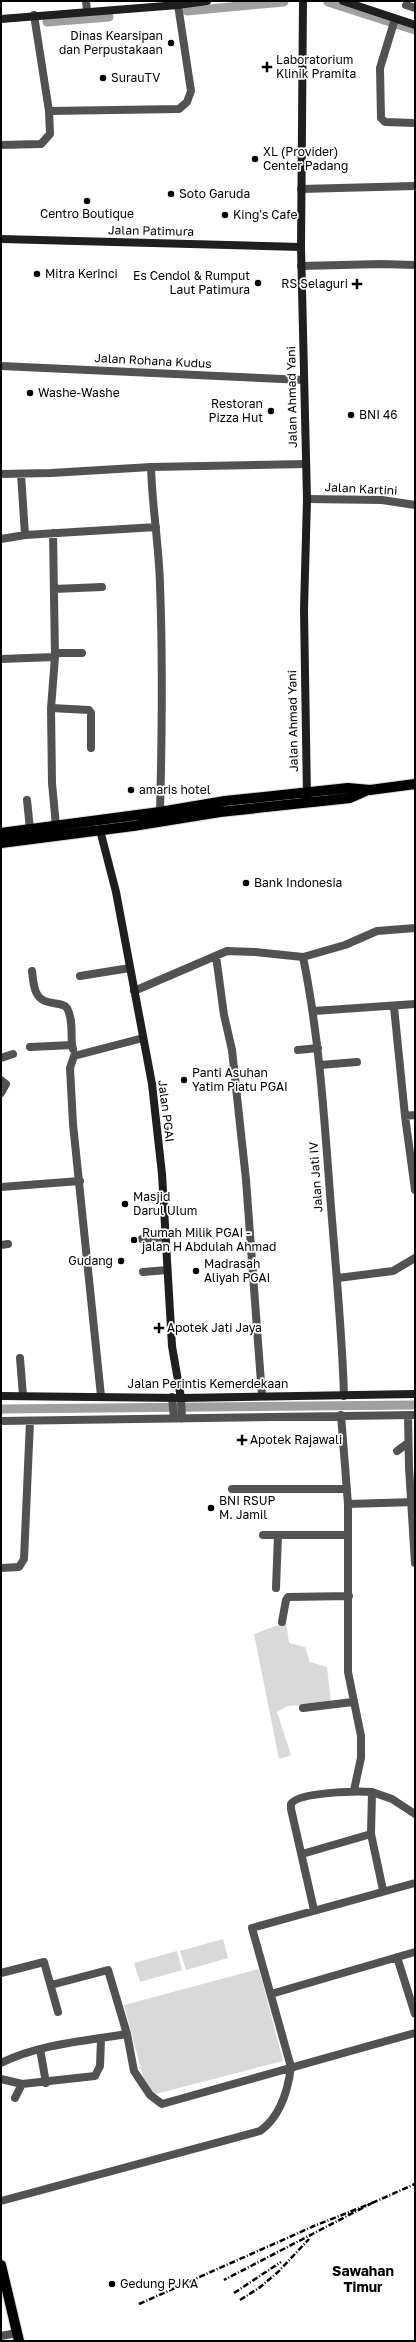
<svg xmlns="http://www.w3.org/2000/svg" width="416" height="2342" font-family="'Golos Text',sans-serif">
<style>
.green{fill:#d9d9d9}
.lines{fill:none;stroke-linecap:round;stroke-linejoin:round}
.canal{stroke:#a0a0a0;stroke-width:9}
.primary-casing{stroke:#dbdbdb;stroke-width:12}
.street{stroke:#525252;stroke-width:8}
.secondary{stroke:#1f1f1f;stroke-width:8}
.primary{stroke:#000;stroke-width:10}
.rail{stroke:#000;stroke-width:2.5;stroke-dasharray:6 2 1 2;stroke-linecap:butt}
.poi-dot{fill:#000;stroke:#fff;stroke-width:1.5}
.labels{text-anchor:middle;stroke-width:3.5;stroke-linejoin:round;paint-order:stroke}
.poi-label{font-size:12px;fill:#000;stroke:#fff;text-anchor:start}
.street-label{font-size:12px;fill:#000;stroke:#fff}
.quarter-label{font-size:14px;font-weight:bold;fill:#000;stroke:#fff}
</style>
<rect width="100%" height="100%" fill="#fff"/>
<path class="green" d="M286 1622 289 1643 305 1647 310 1662 327 1667 331 1703 287 1706 277 1712 291 1755 279 1759 254 1634Z
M223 1939 228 1958 186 1970 180 1951Z
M177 1951 182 1970 140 1982 134 1963Z
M259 1969 283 2061 148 2096 124 2005Z"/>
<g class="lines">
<path class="canal" d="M328 2 415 30
M187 11 284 2
M47 22 109 17
M1 1409 415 1405"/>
<defs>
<path id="primary" d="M1 833 160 812 225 801 348 788 370 790 415 784
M1 843 133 826 220 812 350 798 368 790
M1 2265 19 2341"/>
</defs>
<use href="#primary" class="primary-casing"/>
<path class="street" d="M86 1 87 11
M406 5 415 8
M395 19 380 68 381 118 385 122 415 123
M49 111 179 109 187 102 191 91 178 5
M1 145 41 144 50 134 49 111 34 15
M301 189 415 186
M301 266 381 264 415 265
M1 366 304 380
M151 467C152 506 159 545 160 585 163 661 162 736 160 812
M1 474 51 473 151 467 306 464
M21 474 25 535
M307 499 382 500 415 505
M53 533 55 657 51 708 52 783 56 826
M1 539 25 535 156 527
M54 589 102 587
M55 653H82
M1 659 55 657
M51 708 89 710 91 713V748
M27 800 30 829
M216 956 224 1015 232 1050 246 1180 262 1396
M303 957C319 1035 324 1114 330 1194 335 1261 342 1328 344 1396
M32 971C33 977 33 986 36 992 43 1008 62 1000 67 1008 73 1018 71 1034 72 1045
M80 976 130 968
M134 991 227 951 255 952 303 957 345 945 377 931 415 928
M394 1007 405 1116 415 1190
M314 1011 415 1004
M30 1047 72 1045 73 1049
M298 1050 318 1048
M1 1058 13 1054
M320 1065 357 1062
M1 1080 6 1084 1 1093
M405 1116 415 1115
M1 1187 80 1181
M142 1239 166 1237
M1 1245 8 1244
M143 1272 167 1270
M338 1278 393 1271 415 1258
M20 1358 23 1396
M101 1396 73 1124 70 1068 74 1056 143 1038
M172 1397 174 1418
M181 1398 182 1419
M341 1415 348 1504V1672L361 1736V1758L354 1790
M408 1416 409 1467 415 1563
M1 1421 415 1415
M397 1451 408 1443
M232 1489H347
M348 1504 415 1502
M263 1535H278
M1 1568 19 1567 24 1559 30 1421
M276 1588 278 1535H348
M282 1622 286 1600 288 1597 349 1596
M303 1708 353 1702
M372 1792 392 1799 415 1814
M371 1834 383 1890
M302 1854 371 1834 372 1792C357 1791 298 1792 291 1804V1809L314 1910
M397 1957 415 2014
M1 1973 44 1962 58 2012
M51 1985 108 1970 127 2034 134 2071 150 2095 162 2104 415 2033
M271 1994 415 1952
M40 2049 46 2083
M1 2063C40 2044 85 2041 127 2034
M1 2079 22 2084 95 2076 100 2066 101 2039
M15 2098 22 2084
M1 2201 260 2131C280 2117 288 2090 291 2067L252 1928 415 1883
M1 2336 17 2333"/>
<path class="secondary" d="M303 1 301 247 307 499 304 610 307 798
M343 1 415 25
M1 19 178 5 207 1
M1 239 301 247
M100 830 116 892 152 1084 162 1174 172 1346 181 1398
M1 1396 181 1398 415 1394"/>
<use href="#primary" class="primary"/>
<path class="rail" d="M372 2203 415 2184
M234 2293 281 2262
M240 2300 259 2288 278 2272 309 2239
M139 2304 314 2226 372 2203 224 2280"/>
</g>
<g class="poi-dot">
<circle cx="171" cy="43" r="4"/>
<path d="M265 61h4v4h4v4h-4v4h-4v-4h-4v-4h4z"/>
<circle cx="103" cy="78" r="4"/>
<circle cx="255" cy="159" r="4"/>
<circle cx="171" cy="194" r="4"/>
<circle cx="87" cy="201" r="4"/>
<circle cx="225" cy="215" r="4"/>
<circle cx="37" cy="274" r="4"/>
<circle cx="258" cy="283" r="4"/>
<path d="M355 278h4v4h4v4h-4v4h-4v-4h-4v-4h4z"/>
<circle cx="30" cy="393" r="4"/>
<circle cx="271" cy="411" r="4"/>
<circle cx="351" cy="415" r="4"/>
<circle cx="131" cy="790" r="4"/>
<circle cx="246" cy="883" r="4"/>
<circle cx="184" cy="1080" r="4"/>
<circle cx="125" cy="1204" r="4"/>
<circle cx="134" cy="1240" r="4"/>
<circle cx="121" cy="1261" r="4"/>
<circle cx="196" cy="1271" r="4"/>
<path d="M157 1322h4v4h4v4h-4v4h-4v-4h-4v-4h4z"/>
<path d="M240 1434h4v4h4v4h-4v4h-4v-4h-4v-4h4z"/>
<circle cx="211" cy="1508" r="4"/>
<circle cx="112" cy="2284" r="4"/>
</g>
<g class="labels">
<g class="poi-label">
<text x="163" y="40" text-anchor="end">Dinas Kearsipan<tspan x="163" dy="14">dan Perpustakaan</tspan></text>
<text x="276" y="64">Laboratorium<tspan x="276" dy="14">Klinik Pramita</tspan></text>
<text x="111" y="82">SurauTV</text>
<text x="263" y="156">XL (Provider)<tspan x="263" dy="14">Center Padang</tspan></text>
<text x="179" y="198">Soto Garuda</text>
<text x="87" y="218" text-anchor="middle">Centro Boutique</text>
<text x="233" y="219">King's Cafe</text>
<text x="45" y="278">Mitra Kerinci</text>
<text x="250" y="280" text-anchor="end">Es Cendol &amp; Rumput<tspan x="250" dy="14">Laut Patimura</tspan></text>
<text x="348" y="288" text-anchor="end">RS Selaguri</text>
<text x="38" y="397">Washe-Washe</text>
<text x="263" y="408" text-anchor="end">Restoran<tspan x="263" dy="14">Pizza Hut</tspan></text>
<text x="359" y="419">BNI 46</text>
<text x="139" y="794">amaris hotel</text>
<text x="254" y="887">Bank Indonesia</text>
<text x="192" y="1077">Panti Asuhan<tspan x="192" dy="14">Yatim Piatu PGAI</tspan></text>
<text x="133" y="1201">Masjid<tspan x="133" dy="14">Darul Ulum</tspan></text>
<text x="142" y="1237">Rumah Milik PGAI -<tspan x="142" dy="14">jalan H Abdulah Ahmad</tspan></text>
<text x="113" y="1265" text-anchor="end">Gudang</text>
<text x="204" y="1268">Madrasah<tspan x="204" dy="14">Aliyah PGAI</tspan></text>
<text x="167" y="1332">Apotek Jati Jaya</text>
<text x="250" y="1444">Apotek Rajawali</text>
<text x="219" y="1505">BNI RSUP<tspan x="219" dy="14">M. Jamil</tspan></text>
<text x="120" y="2288">Gedung PJKA</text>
</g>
<g class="street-label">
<text transform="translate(151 231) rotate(1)" y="4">Jalan Patimura</text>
<text transform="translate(153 361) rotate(3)" y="4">Jalan Rohana Kudus</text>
<text transform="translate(292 397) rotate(-91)" y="4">Jalan Ahmad Yani</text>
<text transform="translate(361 489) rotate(3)" y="4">Jalan Kartini</text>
<text transform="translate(293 721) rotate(-91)" y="4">Jalan Ahmad Yani</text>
<text transform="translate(166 1111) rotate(83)" y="4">Jalan PGAI</text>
<text transform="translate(316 1177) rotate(-94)" y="4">Jalan Jati IV</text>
<text x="208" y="1388">Jalan Perintis Kemerdekaan</text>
</g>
<g class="quarter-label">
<text x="363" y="2276">Sawahan<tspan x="363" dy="16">Timur</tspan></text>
</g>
</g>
<rect width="416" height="2342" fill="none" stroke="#000000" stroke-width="4"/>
</svg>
